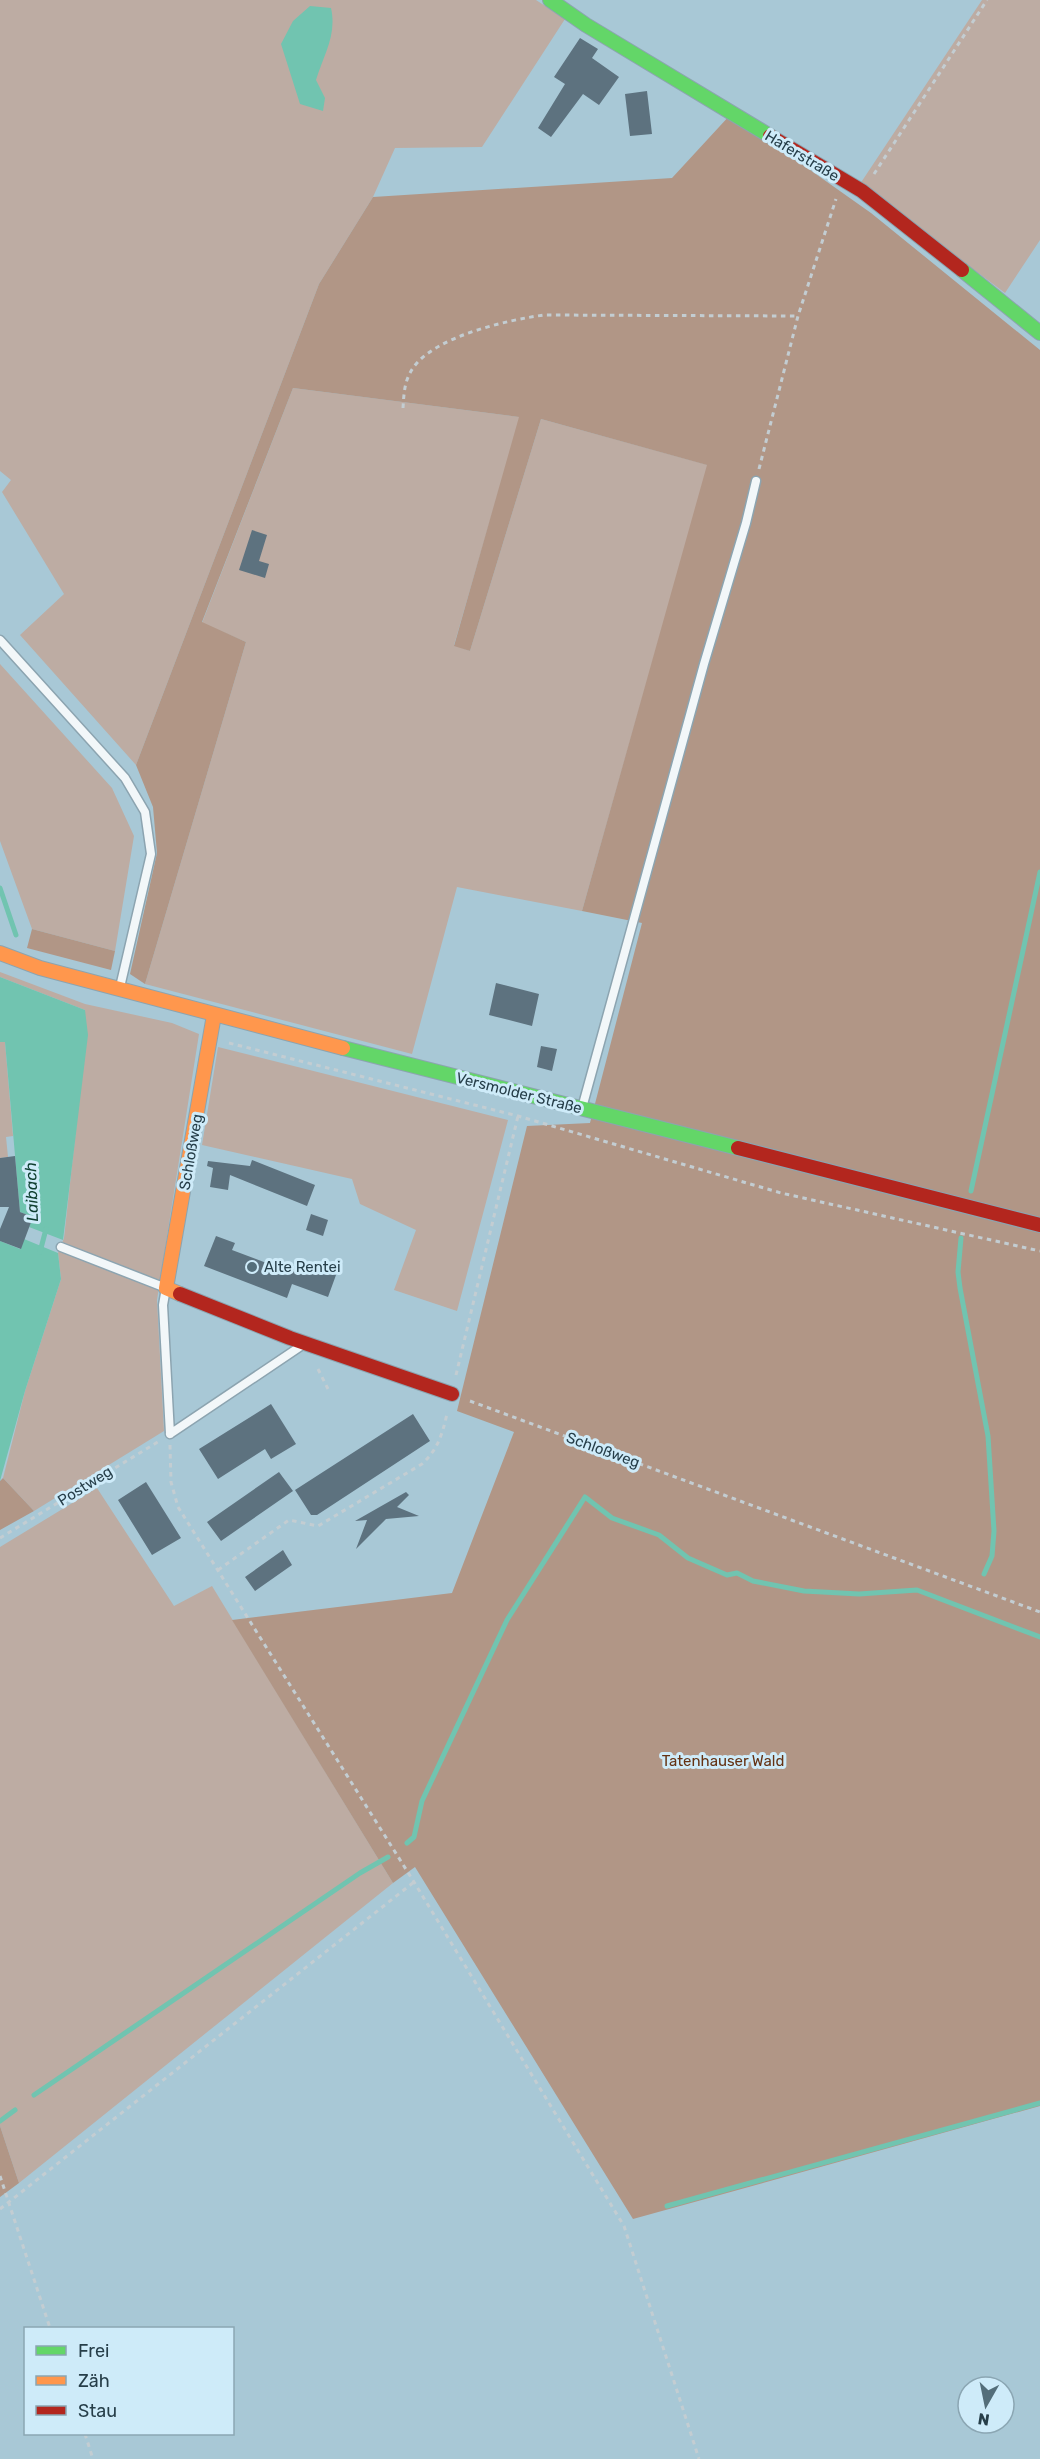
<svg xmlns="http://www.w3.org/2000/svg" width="1040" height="2459" font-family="Rubik,sans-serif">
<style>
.green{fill:#bdaca3}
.forest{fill:#b19686}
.water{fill:#71c4b0}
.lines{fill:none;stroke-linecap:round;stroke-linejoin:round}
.stream{stroke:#71c4b0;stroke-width:5}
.building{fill:#5d727f}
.lane-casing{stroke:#8ca4b0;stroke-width:11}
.fast-casing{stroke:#8ca4b0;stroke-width:16}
.slow-casing{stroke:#8ca4b0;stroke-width:16}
.jam-casing{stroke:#8ca4b0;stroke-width:16}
.path{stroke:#c3cdd2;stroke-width:3;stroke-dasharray:4.5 4.5;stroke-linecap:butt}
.lane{stroke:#f2f7f9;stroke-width:8}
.fast{stroke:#63d668;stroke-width:14}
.slow{stroke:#ff974d;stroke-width:14}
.jam{stroke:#b3261e;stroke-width:14}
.poi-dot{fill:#546e7a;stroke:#ceebf9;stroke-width:2}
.labels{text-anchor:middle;stroke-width:6;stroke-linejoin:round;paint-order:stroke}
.street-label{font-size:15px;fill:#263e49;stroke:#ceebf9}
.poi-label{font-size:15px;fill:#263e49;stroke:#ceebf9;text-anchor:start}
.park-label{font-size:15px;fill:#653213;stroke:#ceebf9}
.water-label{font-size:16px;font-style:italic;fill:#0e3e2f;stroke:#ceebf9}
</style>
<rect width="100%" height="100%" fill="#a8c8d6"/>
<path class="green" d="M0 0H536L565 19 482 147 395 148 373 197 319 284 136 765 20 635 64 594 2 492 11 480 0 471Z
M982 0H1040V240L1005 293 860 184Z
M293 388 520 417 454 645 470 651 541 419 708 465 582 911 457 887 412 1054 145 984 246 642 202 623Z
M0 664 112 788 134 836 115 951 32 929 0 841Z
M0 972 85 1004 172 1023 199 1034 157 1300 164 1431 34 1511 3 1478 25 1391 61 1279 58 1253 64 1238 82 1074 85 1010 0 977Z
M0 1042H5L13 1136 6 1137 8 1157 0 1158Z
M218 1047 508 1120 457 1311 394 1290 416 1230 360 1204 352 1179 202 1145Z
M97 1488 174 1606 212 1586 393 1883 19 2183 0 2126V1547Z"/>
<path class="forest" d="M731 114 871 213 1040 350V2106L633 2219 415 1867 393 1883 232 1620 452 1593 514 1432 457 1411 527 1126 590 1123 642 923 582 911 707 465 541 419 470 651 454 646 519 417 293 388 202 622 246 642 145 984 130 974 157 853 153 807 136 765 319 284 373 197 672 178Z
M32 929 115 951 111 970 27 948Z
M3 1478 34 1511 0 1530V1481Z
M0 2126 19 2183 0 2197Z"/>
<path class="water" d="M310 6 331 8C337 35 324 54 316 80L325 98 323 111 300 104 281 44 293 21Z
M0 977 85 1010 88 1035 63 1240 29 1227 33 1217 20 1212 5 1042H0Z
M24 1239 58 1253 61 1279 25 1391 0 1481V1241L20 1249Z"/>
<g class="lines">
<path class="stream" d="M0 888 16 935
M971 1191 1040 872
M961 1238 958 1272 960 1288 988 1436 994 1531 992 1556 984 1574
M40 1252 46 1229
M407 1843 414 1837 422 1801 507 1620 585 1497 612 1518 659 1535 688 1558 727 1575 737 1573 753 1581 804 1591 859 1594 917 1590 1040 1637
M34 2095 360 1873 388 1857
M0 2121 15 2110
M667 2206 1040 2103"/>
</g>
<path class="building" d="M580 38 598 49 592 58 619 77 599 105 583 94 551 137 538 128 565 84 554 77Z
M647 91 652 134 630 136 625 94Z
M252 530 267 535 259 561 269 564 265 578 239 570Z
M496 983 539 994 532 1026 489 1015Z
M541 1046 557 1049 552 1071 537 1067Z
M15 1156 20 1212 33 1217 21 1249 0 1241V1229L9 1207H0V1158Z
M252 1160 315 1185 307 1206 230 1175 228 1190 210 1187 213 1168 207 1166 208 1161 250 1166Z
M311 1214 328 1220 323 1236 306 1230Z
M216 1236 235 1243 232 1250 277 1267 280 1260 311 1272 313 1267 336 1275 328 1297 292 1284 287 1298 204 1266Z
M271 1404 296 1444 271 1459 265 1449 218 1479 199 1449Z
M413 1414 430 1441 317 1515H311L295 1490Z
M279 1472 293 1491 221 1541 207 1522Z
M146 1482 181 1538 152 1555 118 1500Z
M406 1492 409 1495 397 1507 419 1516 386 1519 356 1549 367 1520 355 1521Z
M283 1550 292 1565 255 1591 245 1577Z"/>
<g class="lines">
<defs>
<path id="lane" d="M0 640 125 778 145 812 151 854 120 987
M582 1108 704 664 746 523 756 481
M61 1247 166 1288 163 1305 170 1434
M170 1434 301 1346"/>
<path id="fast" d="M550 0 586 25 770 136
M962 270 1040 333
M343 1048 738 1148"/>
<path id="slow" d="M0 953 40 968 343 1048
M180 1294 166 1288 214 1015"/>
<path id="jam" d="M770 136 862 191 962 270
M738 1148 1040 1225
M180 1294 290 1338 452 1394"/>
</defs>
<use href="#lane" class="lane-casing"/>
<use href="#fast" class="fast-casing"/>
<use href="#slow" class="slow-casing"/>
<use href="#jam" class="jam-casing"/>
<path class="path" d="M874 174 987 0
M403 408C404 394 404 381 413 368 435 336 508 320 544 315L798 316
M759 469 798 316 836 199
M229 1043 518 1116 781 1193 1040 1251
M318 1369 328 1389
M456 1375 518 1116
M470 1401 1040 1612
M170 1445 171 1482 178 1507 414 1882 624 2226 699 2459
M0 1538 161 1440
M218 1570 289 1520 318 1526 422 1464C438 1449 442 1435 447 1414
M0 2176 50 2328
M0 2209 414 1882
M85 2434 93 2459"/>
<use href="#lane" class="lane"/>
<use href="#fast" class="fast"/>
<use href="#slow" class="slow"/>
<use href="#jam" class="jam"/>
</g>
<circle class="poi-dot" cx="252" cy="1267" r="6"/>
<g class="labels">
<g class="street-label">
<text transform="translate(802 156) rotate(31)" y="5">Haferstraße</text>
<text transform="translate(519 1093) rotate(14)" y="5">Versmolder Straße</text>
<text transform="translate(191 1152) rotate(-80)" y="5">Schloßweg</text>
<text transform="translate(603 1450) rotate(20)" y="5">Schloßweg</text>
<text transform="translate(85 1486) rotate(-32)" y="5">Postweg</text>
</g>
<g class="poi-label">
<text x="264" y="1272">Alte Rentei</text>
</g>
<g class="park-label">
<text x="723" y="1766">Tatenhauser Wald</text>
</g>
<g class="water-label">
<text transform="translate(31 1192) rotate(-92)" y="6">Laibach</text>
</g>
</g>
<rect x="24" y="2327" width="210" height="108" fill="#ceebf9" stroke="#8ba6b3" stroke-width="1.5"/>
<rect x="36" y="2346" width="30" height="9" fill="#63d668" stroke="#8ba6b3" stroke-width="1.5"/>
<text x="78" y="2357" font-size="18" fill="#263e49">Frei</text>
<rect x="36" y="2376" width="30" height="9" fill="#ff974d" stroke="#8ba6b3" stroke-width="1.5"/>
<text x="78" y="2387" font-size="18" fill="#263e49">Zäh</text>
<rect x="36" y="2406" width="30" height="9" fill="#b3261e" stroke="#8ba6b3" stroke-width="1.5"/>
<text x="78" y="2417" font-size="18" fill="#263e49">Stau</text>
<g transform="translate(986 2405) rotate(189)"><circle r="28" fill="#ceebf9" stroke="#8ba6b3" stroke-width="1.5"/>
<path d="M0-4.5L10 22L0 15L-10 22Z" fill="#546e7a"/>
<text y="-9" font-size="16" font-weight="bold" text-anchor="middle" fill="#263e49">N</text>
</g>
</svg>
